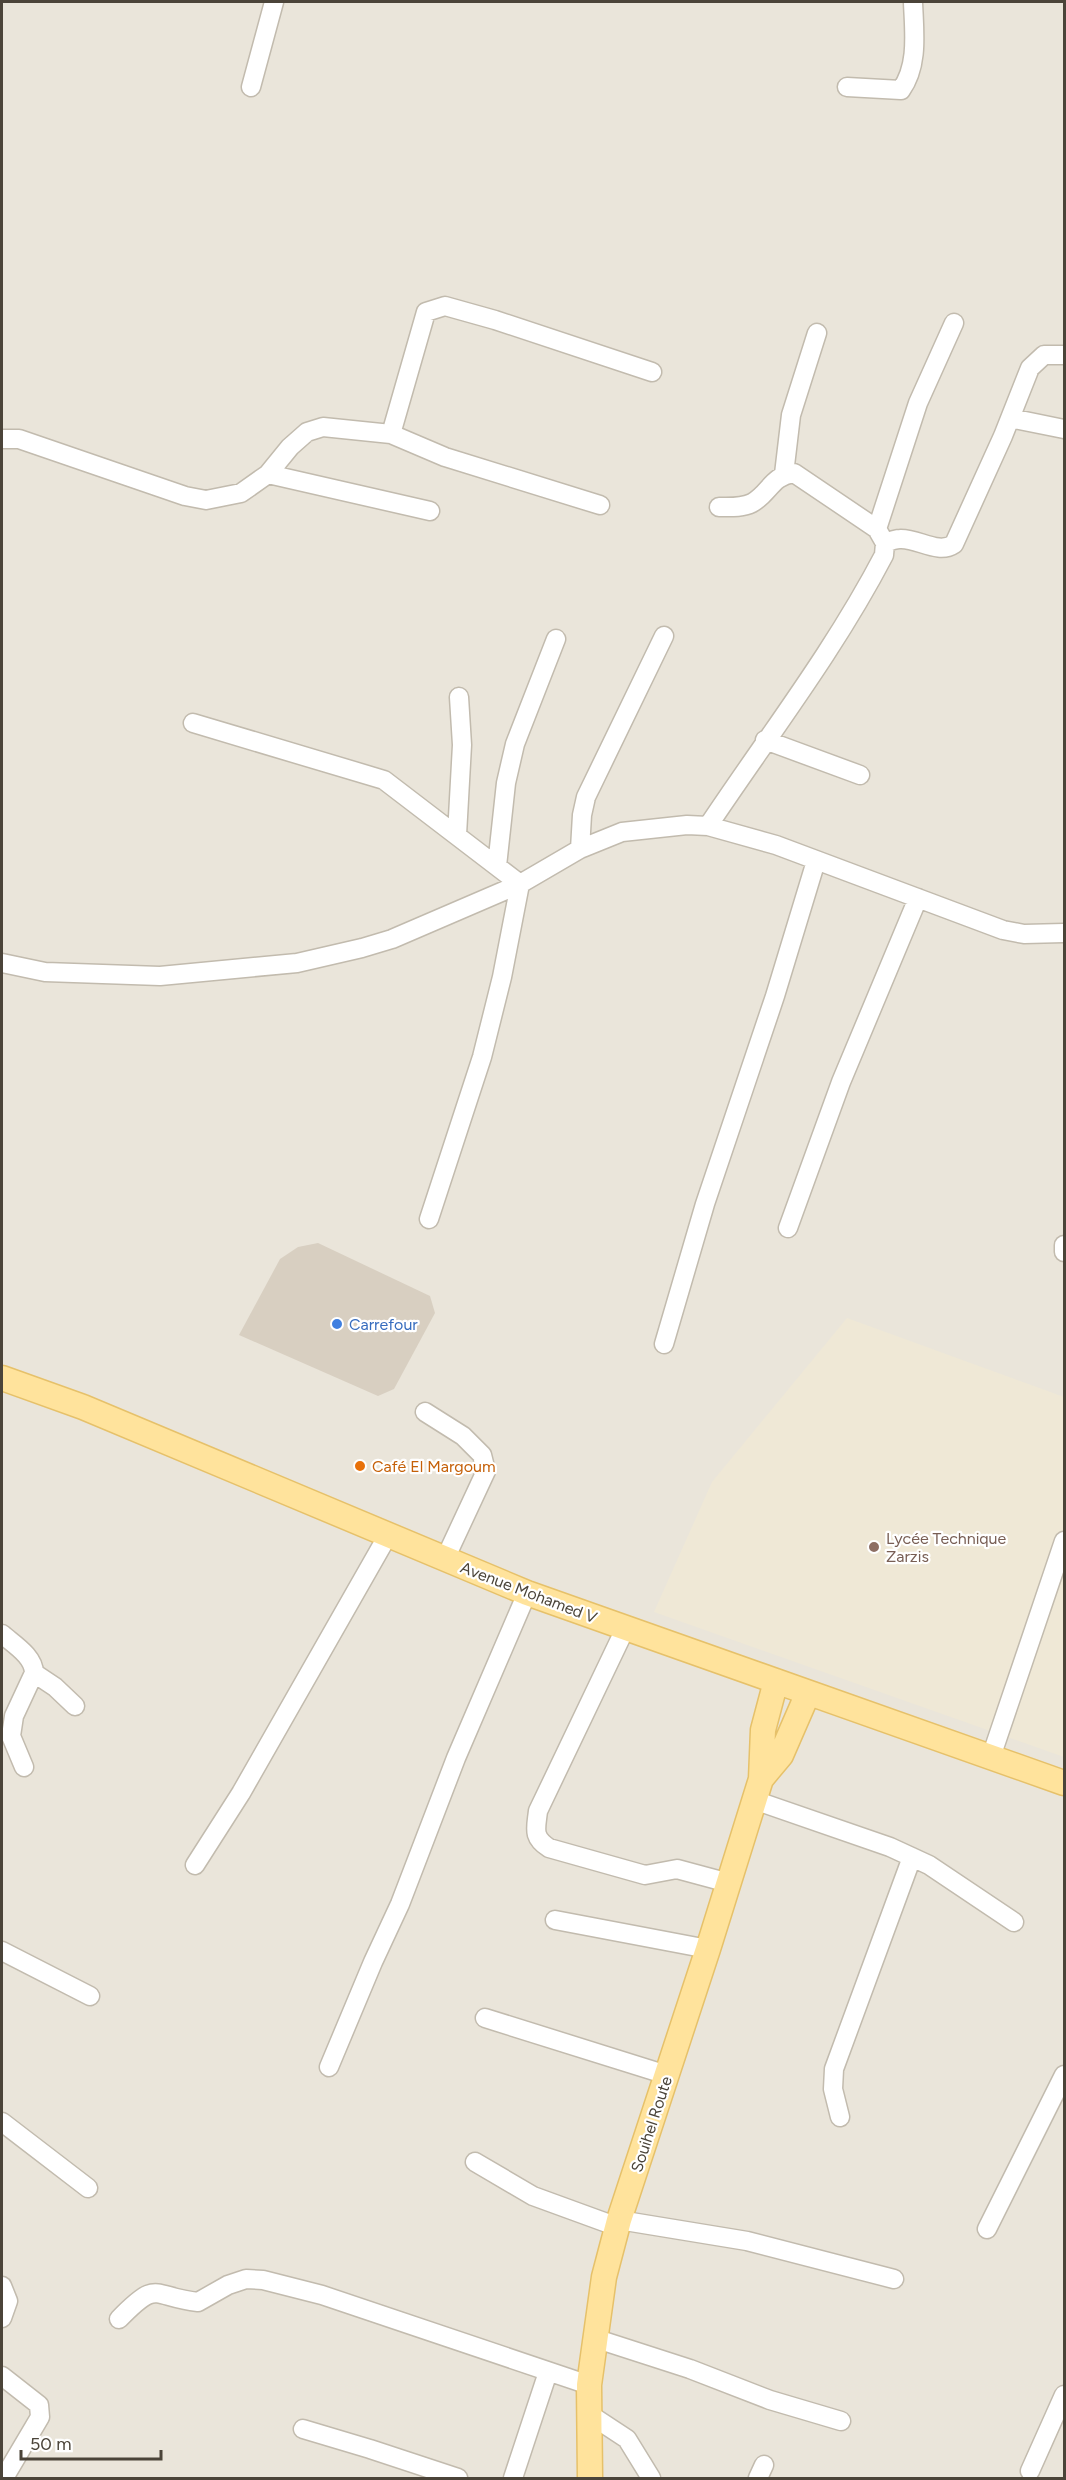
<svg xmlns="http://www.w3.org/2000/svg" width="1066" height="2480" font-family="Figtree,sans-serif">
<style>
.residential{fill:#eae5da}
.education{fill:#efe8d6}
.building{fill:#d8cfc1}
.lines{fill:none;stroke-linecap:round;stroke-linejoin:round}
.minor-casing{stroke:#c2bbae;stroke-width:21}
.major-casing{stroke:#e6c16a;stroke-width:27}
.minor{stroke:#fff;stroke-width:18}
.major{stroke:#ffe39c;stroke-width:24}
.shop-dot{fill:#3f7fe0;stroke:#fff;stroke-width:2}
.food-dot{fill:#e8710a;stroke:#fff;stroke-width:2}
.education-dot{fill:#8d6e63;stroke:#fff;stroke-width:2}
.labels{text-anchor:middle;stroke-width:4.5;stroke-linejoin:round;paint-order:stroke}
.shop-label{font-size:16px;fill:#366cbe;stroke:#fff;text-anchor:start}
.food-label{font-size:16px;fill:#c56008;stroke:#fff;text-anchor:start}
.education-label{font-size:16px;fill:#785e54;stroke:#fff;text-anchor:start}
.street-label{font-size:16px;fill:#4b4439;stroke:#fff}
</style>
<rect width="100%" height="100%" fill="#f6f3ec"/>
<path class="residential" d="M2 2H1064V2478H2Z"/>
<path class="education" d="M847 1318 1064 1397V1757L654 1612 712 1482Z"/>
<path class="building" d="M318 1243 430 1296 435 1313 394 1389 378 1396 239 1335 280 1259 298 1247Z"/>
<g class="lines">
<defs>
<path id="minor" d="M251 87 274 2
M847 87 901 90C919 65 914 31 913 2
M1010 418 1064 429
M391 434 426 312 445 306 495 320 652 372
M2 439H19L185 496 206 500 241 493 268 474 290 447 307 432 323 427 391 434 445 457 600 505
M268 474 430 511
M784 474 791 415 817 333
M877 529 918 403 954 323
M885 543C890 541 895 539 900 539 918 538 938 555 954 544L1003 436 1030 368 1044 355H1064
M193 723 384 780 520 884 502 977 482 1057 429 1219
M765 740 860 775
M708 826C768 736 834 651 884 555L885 543 877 529 794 473C771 476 770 493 752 503 742 508 729 507 719 507
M457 835 462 745 459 697
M580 849 582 815 586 797 664 636
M497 866 506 783 515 744 556 639
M2 963 45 972 160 976 297 963 362 948 392 939 520 884 580 849 622 832 687 825 708 826 776 845 1003 930 1024 934 1064 933
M788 1228 841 1082 918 898
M1064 1245V1252
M664 1344 705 1204 775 996 816 861
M425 1412 463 1436 482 1455 486 1471 445 1559
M625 1629 538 1811C536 1829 532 1837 549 1848L645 1875 677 1869 729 1883
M2 1634C13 1644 34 1656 34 1673L14 1716 11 1736 24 1767
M34 1673 55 1687 75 1706
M991 1757 1064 1541
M754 1800 890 1847 929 1865 1014 1922
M195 1865 241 1793 388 1535
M555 1920 708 1949
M2 1951 90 1996
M485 2018 667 2075
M329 2067 373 1962 400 1904 456 1758 527 1593
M840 2117 833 2089 834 2069 912 1857
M2 2122 88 2188
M475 2162 533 2196 618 2227
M619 2220 747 2241 894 2279
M987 2229 1064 2075
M2 2286 8 2301 2 2318
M119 2319C159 2278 151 2297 198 2302L228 2285 246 2279 263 2280 322 2295 589 2385
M594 2338 690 2369 770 2400 841 2421
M2 2376 39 2405 40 2417 4 2478
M589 2414 627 2439 651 2478
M303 2429 370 2449 458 2478
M1030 2471 1064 2395
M513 2478 548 2372
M758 2478 764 2465"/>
<path id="major" d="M2 1378 83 1407 527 1593 1064 1783
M761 1779 781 1755 808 1693
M590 2478 589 2385 604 2277 619 2220 708 1949 761 1779 763 1730 776 1681"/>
</defs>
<use href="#minor" class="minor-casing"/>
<use href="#major" class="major-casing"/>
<use href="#minor" class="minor"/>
<use href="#major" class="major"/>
</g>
<circle class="shop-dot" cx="337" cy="1324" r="6"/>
<circle class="food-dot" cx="360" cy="1466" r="6"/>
<circle class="education-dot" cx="874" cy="1547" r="6"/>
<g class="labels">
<g class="shop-label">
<text x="349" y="1330">Carrefour</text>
</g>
<g class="food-label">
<text x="372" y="1472">Café El Margoum</text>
</g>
<g class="education-label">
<text x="886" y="1544">Lycée Technique<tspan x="886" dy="18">Zarzis</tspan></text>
</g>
<g class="street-label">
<text transform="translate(529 1592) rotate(21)" y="6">Avenue Mohamed V</text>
<text transform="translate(651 2124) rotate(-72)" y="6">Souihel Route</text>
</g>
</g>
<rect width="1066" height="2480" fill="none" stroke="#4b4439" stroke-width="6"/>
<path d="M21 2450v9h140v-9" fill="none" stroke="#4b4439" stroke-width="3"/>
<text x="30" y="2450" font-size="18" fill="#4b4439" stroke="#ffffff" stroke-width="4.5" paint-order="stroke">50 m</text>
</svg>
